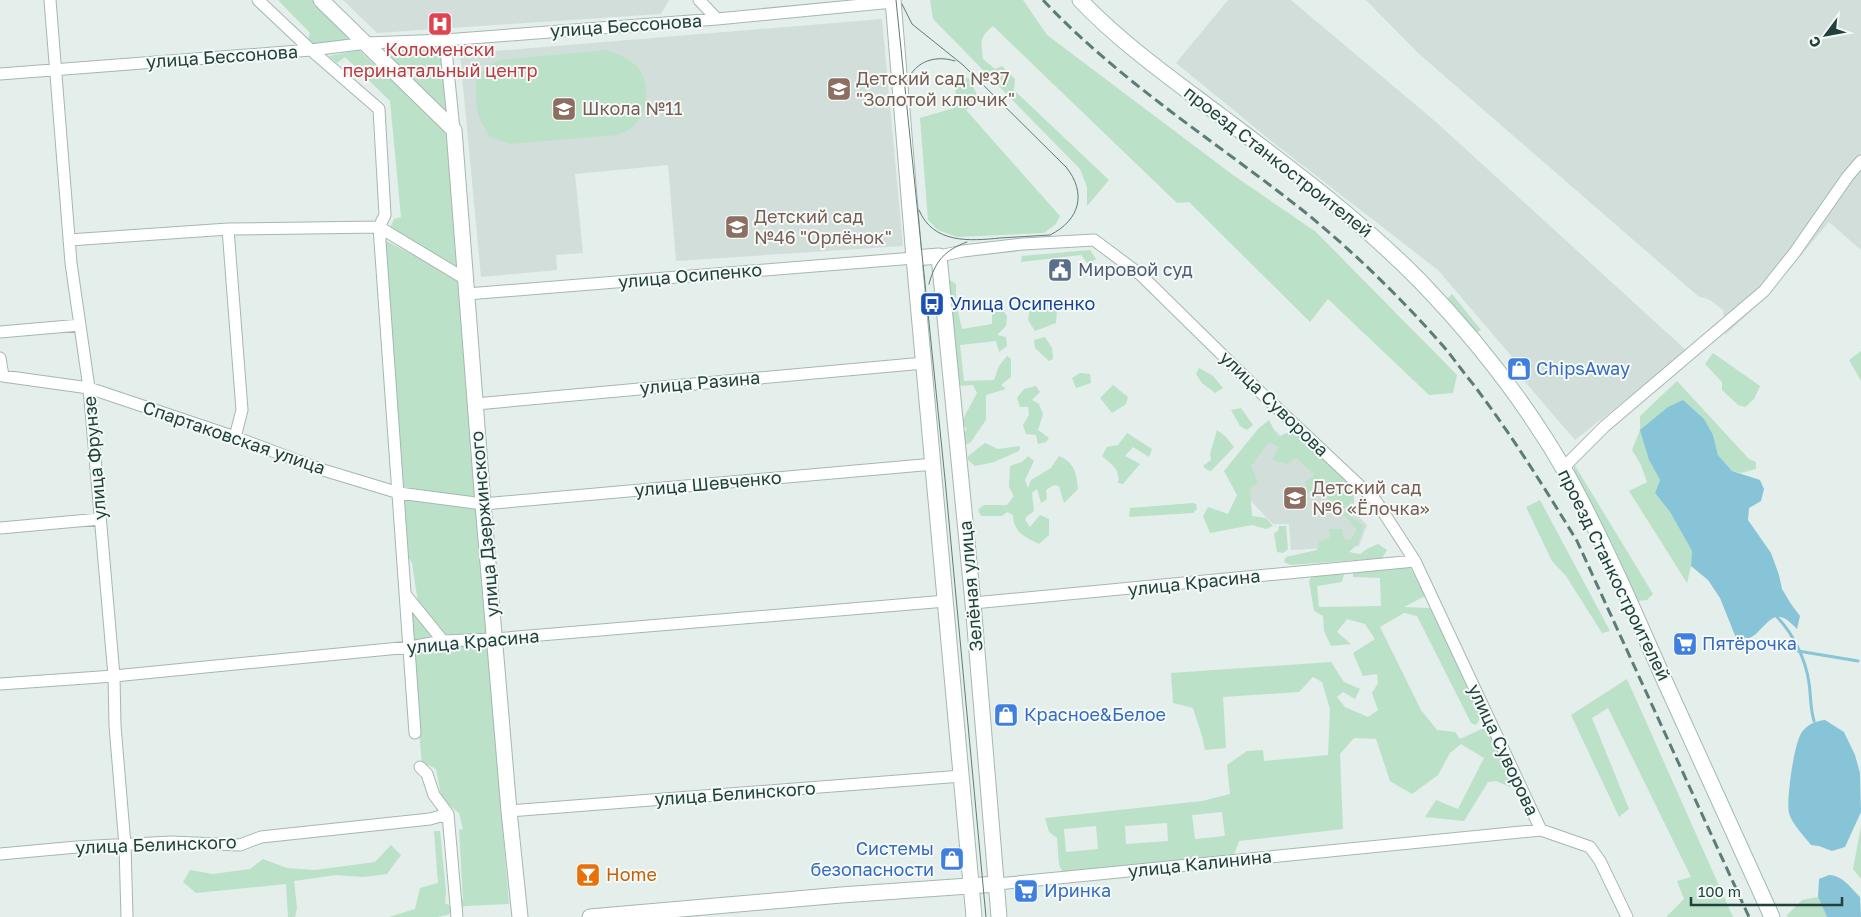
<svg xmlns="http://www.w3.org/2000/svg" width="1861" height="917" font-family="'Golos Text',sans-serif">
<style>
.built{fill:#d2deda}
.green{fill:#bbe1c8;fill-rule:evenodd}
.water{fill:#88c4d7}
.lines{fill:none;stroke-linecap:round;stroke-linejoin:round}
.stream{stroke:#88c4d7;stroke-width:3}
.minor-casing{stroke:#a6b7b2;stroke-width:13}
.tertiary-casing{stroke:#a6b7b2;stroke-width:17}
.secondary-casing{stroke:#a1bbb4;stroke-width:17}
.minor{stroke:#fff;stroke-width:11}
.tertiary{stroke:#fff;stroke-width:15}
.secondary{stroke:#fff;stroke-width:15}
.tram{stroke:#5c7d77;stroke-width:1}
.rail{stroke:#5c7d77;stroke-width:3;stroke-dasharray:10 5;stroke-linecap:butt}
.labels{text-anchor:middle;stroke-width:4;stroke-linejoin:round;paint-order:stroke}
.street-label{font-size:18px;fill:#21423c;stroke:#f5faf8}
.health-label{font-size:18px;fill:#be3a42;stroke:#f5faf8}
.education-label{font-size:18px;fill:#785e54;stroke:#f5faf8;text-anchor:start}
.service-label{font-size:18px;fill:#4e5e75;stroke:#f5faf8;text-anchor:start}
.transit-label{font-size:18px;fill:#164399;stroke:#f5faf8;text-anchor:start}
.shop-label{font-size:18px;fill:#366cbe;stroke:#f5faf8;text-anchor:start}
.food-label{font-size:18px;fill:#c56008;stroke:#f5faf8;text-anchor:start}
</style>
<rect width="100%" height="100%" fill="#e4eeea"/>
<path class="built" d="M343 0H669L661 14 377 33Z
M1228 0H1291L1436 122 1687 351 1575 440 1514 369 1519 365 1438 270 1275 144 1176 63Z
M1366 0H1861V250L1829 222 1765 298 1725 335 1723 310 1710 300 1698 296 1418 53Z
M882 19 903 246 676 261 668 165 575 174 583 253 556 255 557 270 481 277 460 54Z
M1276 431 1367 525 1359 546 1291 550 1289 524H1273L1230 479Z"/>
<path class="green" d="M278 0H315L345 28 347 40 309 44 307 42 310 33Z
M930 0H1023L1047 35 1233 175 1316 232 1457 375 1453 393 1429 395 1328 299 1310 322 1189 202 1177 203 993 26C979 37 981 42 983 59L995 69 1002 66 1015 79 1014 90 1109 180 1087 206V187L1080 169 933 19Z
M429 47 438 48 441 51 447 114 383 52Z
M359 50 444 130 449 144 460 270 390 228 394 219 401 217 390 101 345 57 337 63 329 56Z
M606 50C618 54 629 58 637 67 650 80 649 109 637 122 632 129 625 132 617 135L509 144 490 137 480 120 476 103V83L483 70 499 60Z
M957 78H969L979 99 966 110 1060 216 1056 224 1044 233 957 237 938 230 928 220 920 118 954 108Z
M381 238 459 279 487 633 467 636 446 634 433 624 418 602 412 563 409 558Z
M1090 250 1096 259 1088 264 1081 255 1021 262 1022 256Z
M942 275 956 284V303L962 329 992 324V310L999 305 1007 316 1006 326 997 335 1006 337 1007 346 999 352 996 341 960 345 964 381 994 380 999 366 1007 356 1011 359V377L1001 385 1006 389 986 395V420L970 443 961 446 958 441 967 429 961 423 977 393 973 385 961 386 953 375Z
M1452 294 1481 330 1476 333 1448 298Z
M1048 301 1057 309 1056 323 1035 331 1028 320 1030 307Z
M1045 337 1052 348 1053 359 1049 361 1035 348 1034 340Z
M1861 351V381L1849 360Z
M1713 353 1760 386 1754 399 1745 407 1738 405 1722 390V382L1705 364Z
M1199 368 1213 376 1223 388 1215 393 1202 383 1196 374Z
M1080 373 1090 374 1091 383 1076 388 1072 378Z
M1677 381 1749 459 1756 462V469L1741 473 1732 471 1718 455 1713 435 1649 460 1660 480 1655 493 1670 512 1692 551 1691 566 1687 583 1629 491 1647 482 1641 465 1632 450 1640 430V416Z
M1113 385 1128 397 1126 404 1112 413 1100 398Z
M1036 386 1040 392 1032 400 1039 404 1043 414 1038 430 1049 438 1046 442 1038 444 1036 435 1026 434 1023 425 1029 415 1028 407H1020L1017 398 1024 389Z
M1241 408 1253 425 1247 430 1240 426 1231 410Z
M1269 420 1278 437 1293 430 1354 489V506L1335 511 1323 491 1308 493 1305 482 1315 475 1296 458 1287 464 1272 460 1279 447 1269 442 1251 466 1258 483 1250 488 1252 516 1266 518 1273 526 1266 529 1252 525 1210 533 1203 516 1208 507 1228 514 1237 495 1224 471 1258 429Z
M1217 430 1225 436 1234 447 1211 471 1207 470 1203 466 1211 460 1210 454Z
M1127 433 1152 449 1149 457 1133 447 1125 456 1140 464 1123 484 1118 483C1121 470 1111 464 1102 456L1107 447 1118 445Z
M985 443 998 449 1020 446 1019 451 994 462 975 466 968 460V456Z
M1028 456 1034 461 1025 480 1028 488 1031 480 1051 468 1059 456C1074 462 1077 474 1078 489L1064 503 1059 486 1054 485 1046 490 1047 499 1041 503 1037 489 1032 493 1034 511 1027 516 1025 520 1030 527 1040 515 1049 519V535L1039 544C1025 537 1013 532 1013 515L1007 512 1002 516H981L978 510 984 505H1007L1014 496 1009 487 1010 466 1022 462Z
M1574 464 1653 594 1647 600 1638 601 1612 543 1599 524 1591 502 1583 492 1574 471Z
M1540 500 1610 631 1602 633 1566 576 1552 561 1526 507Z
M1193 503 1196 504 1197 509 1193 513 1129 517 1130 508Z
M1345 512 1364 526 1358 544 1349 552 1360 554 1367 549 1378 544 1387 550 1382 558 1291 565 1284 562 1286 557 1317 550 1319 542 1330 537 1329 529H1342L1344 539 1350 540 1357 530 1342 513Z
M1279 526H1286L1288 549 1283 553 1277 552 1274 533 1278 531Z
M1410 567 1425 596 1404 607 1430 608 1482 715 1476 725 1471 723 1417 616 1404 613 1380 627 1421 710 1437 730 1455 732 1460 739 1486 727 1512 775 1510 787 1496 781 1488 782 1464 821 1425 817 1436 800 1458 809 1484 758 1461 744 1450 753 1438 775 1412 794 1390 781 1376 739 1354 738 1340 754 1343 829 1239 841 1233 857 1065 876 1059 865 1057 838 1049 832 1045 818 1202 801 1230 794 1227 765 1247 751 1263 750 1264 761 1328 755 1330 709 1322 682 1313 677 1299 692 1223 697 1226 748 1205 750 1202 736 1193 708 1173 703 1171 673 1331 662 1344 682 1360 689 1355 699 1343 692 1337 697 1345 707 1368 717 1378 710 1372 693 1378 683 1377 674 1363 676 1353 653 1375 639 1365 624 1347 619 1337 632 1351 644 1331 646 1324 631 1323 616 1314 611 1309 581 1315 572 1344 574 1342 582 1317 586 1319 607 1381 606 1380 578 1353 577V570ZM1222 812 1225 836 1195 839 1192 815ZM1167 823 1168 841 1126 844 1125 826ZM1096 826 1098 849 1066 852 1064 829Z
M410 603 435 639 410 642Z
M487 644 509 904 465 906 447 915 437 917H389L415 909 420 888 438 883 434 831H440L446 891 445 903 453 908 463 899 459 830 463 829 459 813 442 800 436 769 428 765H422L412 651 438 646Z
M1627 679 1733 917H1666L1684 899 1677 881 1691 877 1608 708 1592 718 1629 809 1619 817 1571 715Z
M1861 826V879L1853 869Z
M391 845 401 855 387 874 363 877 336 875 294 881 297 908 295 917H288L286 884 196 893 183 882 190 870 213 874 250 869 263 859 287 868 315 870 375 862Z
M1818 897 1827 917H1788L1787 915 1802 900Z"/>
<path class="water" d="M1683 400 1704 419 1713 435 1718 455 1732 471 1760 480 1764 489 1761 501 1749 508 1748 520 1771 553 1779 575 1782 589 1791 604 1800 616 1797 629C1777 608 1773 617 1756 634 1751 638 1744 640 1738 643L1720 598 1708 580 1691 566 1692 551 1670 512 1655 493 1660 480 1649 460 1640 430 1668 407Z
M1825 720 1844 732 1855 755 1860 773 1861 812 1845 847 1832 851 1819 846 1811 845C1804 836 1792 824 1789 813 1786 801 1794 742 1802 732 1808 724 1815 721 1825 720Z
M1829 875C1842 875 1851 888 1860 897L1861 917H1827L1818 897 1819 879Z"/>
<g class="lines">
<path class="stream" d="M1777 617C1793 633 1806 660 1809 683 1811 696 1810 708 1814 721
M1798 651 1858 661"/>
<defs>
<path id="minor" d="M50 0 71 263 89 388 114 676 115 726 125 845 127 917
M258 0 311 50 379 109 385 215 379 227 415 733
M699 0 717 19
M445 40 454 130
M0 74 311 50 367 43 445 40 717 19 893 2
M228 229 242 410 235 437
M69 240 228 229 379 227 467 280
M939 256 963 251 1023 244 1094 240 1141 275 1257 389 1376 501 1415 561 1541 830
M467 294 914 258
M0 332 80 325
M0 358 3 376 89 388 235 437 320 469 399 493 483 504 934 464
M476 404 924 363
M1563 468 1605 426 1764 291 1795 252 1848 176 1861 161
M0 528 100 519
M405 594 443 641
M973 603 1415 561
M0 684 114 676 410 647 443 641 494 639 946 601
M420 767 427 774 434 795 448 814
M509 811 962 776
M0 854 77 847 171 842 240 845 261 837 430 819 448 814 457 917
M997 884 1541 830 1590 847 1600 861 1627 917"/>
<path id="tertiary" d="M321 0 454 130 483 504 509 811 520 917
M893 0 914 258 974 917
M914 258 939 256 973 603 999 917
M590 917 841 895 997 884"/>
<path id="secondary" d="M1080 0C1122 44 1172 79 1221 116 1290 168 1359 219 1420 281 1477 340 1529 407 1569 478 1604 542 1633 609 1662 675 1699 756 1735 836 1772 917"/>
</defs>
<use href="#minor" class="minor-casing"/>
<use href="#tertiary" class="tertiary-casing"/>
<use href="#secondary" class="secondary-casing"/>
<use href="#minor" class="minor"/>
<use href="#tertiary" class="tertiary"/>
<use href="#secondary" class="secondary"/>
<path class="tram" d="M896 0 945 479 986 917
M902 4 912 24 963 65 1066 167C1087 193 1080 220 1050 235 1033 236 1016 237 1000 238 970 241 933 244 919 210
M906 85C912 63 933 54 955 61
M929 284C935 261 945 250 967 242"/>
<path class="rail" d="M1043 0C1121 83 1218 143 1306 213 1356 254 1402 299 1444 347 1454 359 1463 372 1473 384 1511 434 1544 487 1577 541L1749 917"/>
</g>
<defs>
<symbol id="hospital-square" viewBox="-11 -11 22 22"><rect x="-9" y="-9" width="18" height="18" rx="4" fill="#e0444e" stroke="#f5faf8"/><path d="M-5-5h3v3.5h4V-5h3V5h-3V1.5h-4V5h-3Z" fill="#fff"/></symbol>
<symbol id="school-square" viewBox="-11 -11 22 22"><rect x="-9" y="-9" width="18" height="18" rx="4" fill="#8d6e63" stroke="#f5faf8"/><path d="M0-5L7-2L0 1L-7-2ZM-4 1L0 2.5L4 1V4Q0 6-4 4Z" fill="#fff"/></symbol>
<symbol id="civic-square" viewBox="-11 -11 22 22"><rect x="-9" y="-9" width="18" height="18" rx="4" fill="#5c6f8a" stroke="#f5faf8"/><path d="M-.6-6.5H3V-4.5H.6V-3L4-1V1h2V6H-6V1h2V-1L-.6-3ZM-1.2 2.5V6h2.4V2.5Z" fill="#fff"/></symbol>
<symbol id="bus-square" viewBox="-11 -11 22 22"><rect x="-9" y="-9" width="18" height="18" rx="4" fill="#1a4fb4" stroke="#f5faf8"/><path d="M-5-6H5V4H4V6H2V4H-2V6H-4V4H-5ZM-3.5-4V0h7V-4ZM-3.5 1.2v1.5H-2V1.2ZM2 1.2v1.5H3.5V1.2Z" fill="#fff"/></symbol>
<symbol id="shop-square" viewBox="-11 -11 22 22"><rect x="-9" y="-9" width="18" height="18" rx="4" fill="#3f7fe0" stroke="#f5faf8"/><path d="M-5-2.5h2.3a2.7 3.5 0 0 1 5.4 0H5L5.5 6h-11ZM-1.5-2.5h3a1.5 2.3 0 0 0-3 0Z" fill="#fff"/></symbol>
<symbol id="supermarket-square" viewBox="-11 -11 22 22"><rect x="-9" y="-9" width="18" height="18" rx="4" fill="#3f7fe0" stroke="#f5faf8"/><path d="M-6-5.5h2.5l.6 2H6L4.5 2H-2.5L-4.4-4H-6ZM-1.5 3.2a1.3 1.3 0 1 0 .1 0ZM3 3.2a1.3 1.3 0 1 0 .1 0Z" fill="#fff"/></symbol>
<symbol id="bar-square" viewBox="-11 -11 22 22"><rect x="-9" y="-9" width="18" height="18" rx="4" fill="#e8710a" stroke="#f5faf8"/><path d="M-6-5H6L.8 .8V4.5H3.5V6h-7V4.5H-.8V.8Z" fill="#fff"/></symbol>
</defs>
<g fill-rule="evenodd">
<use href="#hospital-square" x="426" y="10" width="28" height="28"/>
<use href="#school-square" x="825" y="75" width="28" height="28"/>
<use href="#school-square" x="550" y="95" width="28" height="28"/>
<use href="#school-square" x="723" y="213" width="28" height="28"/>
<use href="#civic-square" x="1046" y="256" width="28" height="28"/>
<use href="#bus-square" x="918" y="290" width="28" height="28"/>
<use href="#shop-square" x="1505" y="355" width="28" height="28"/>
<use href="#school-square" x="1281" y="484" width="28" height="28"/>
<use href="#supermarket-square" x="1671" y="630" width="28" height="28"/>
<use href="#shop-square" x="992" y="701" width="28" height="28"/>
<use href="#shop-square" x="938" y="845" width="28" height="28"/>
<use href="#bar-square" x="574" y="861" width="28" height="28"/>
<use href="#supermarket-square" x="1012" y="877" width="28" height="28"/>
</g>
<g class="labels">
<g class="street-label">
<text transform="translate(626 26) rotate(-4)" y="6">улица Бессонова</text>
<text transform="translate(222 57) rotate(-4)" y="6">улица Бессонова</text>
<text transform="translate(1278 162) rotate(38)" y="6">проезд Станкостроителей</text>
<text transform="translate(690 276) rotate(-5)" y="6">улица Осипенко</text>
<text transform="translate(700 383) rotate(-5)" y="6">улица Разина</text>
<text transform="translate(1274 404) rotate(44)" y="6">улица Суворова</text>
<text transform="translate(234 438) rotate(19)" y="6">Спартаковская улица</text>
<text transform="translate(95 458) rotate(-95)" y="6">улица Фрунзе</text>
<text transform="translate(708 484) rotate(-5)" y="6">улица Шевченко</text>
<text transform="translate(485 524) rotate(-95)" y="6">улица Дзержинского</text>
<text transform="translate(1614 575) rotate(64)" y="6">проезд Станкостроителей</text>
<text transform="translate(1194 583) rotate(-6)" y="6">улица Красина</text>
<text transform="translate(971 586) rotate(-95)" y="6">Зелёная улица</text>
<text transform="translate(473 642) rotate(-5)" y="6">улица Красина</text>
<text transform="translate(1503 750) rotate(65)" y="6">улица Суворова</text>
<text transform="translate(735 794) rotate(-4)" y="6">улица Белинского</text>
<text transform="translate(156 845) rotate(-2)" y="6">улица Белинского</text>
<text transform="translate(1200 864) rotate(-6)" y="6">улица Калинина</text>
</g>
<g class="health-label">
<text x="440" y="56">Коломенски<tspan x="440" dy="21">перинатальный центр</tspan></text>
</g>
<g class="education-label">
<text x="856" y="85">Детский сад №37<tspan x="856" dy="21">"Золотой ключик"</tspan></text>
<text x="582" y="115">Школа №11</text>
<text x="754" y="223">Детский сад<tspan x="754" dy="21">№46 "Орлёнок"</tspan></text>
<text x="1312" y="494">Детский сад<tspan x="1312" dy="21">№6 «Ёлочка»</tspan></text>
</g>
<g class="service-label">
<text x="1078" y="276">Мировой суд</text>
</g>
<g class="transit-label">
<text x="950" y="310">Улица Осипенко</text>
</g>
<g class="shop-label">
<text x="1536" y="375">ChipsAway</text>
<text x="1702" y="650">Пятёрочка</text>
<text x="1024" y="721">Красное&amp;Белое</text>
<text x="934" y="855" text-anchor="end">Системы<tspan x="934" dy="21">безопасности</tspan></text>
<text x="1044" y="897">Иринка</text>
</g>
<g class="food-label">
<text x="606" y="881">Home</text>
</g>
</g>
<g transform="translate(1826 35) rotate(238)" stroke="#f5faf8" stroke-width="4" paint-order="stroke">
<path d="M0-4L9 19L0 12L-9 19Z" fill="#21423c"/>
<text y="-8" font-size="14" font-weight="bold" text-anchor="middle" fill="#21423c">С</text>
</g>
<path d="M1691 897v8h151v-8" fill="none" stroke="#21423c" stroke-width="2.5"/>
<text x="1698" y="897" font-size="15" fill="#21423c" stroke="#f5faf8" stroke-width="4" paint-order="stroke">100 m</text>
</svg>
